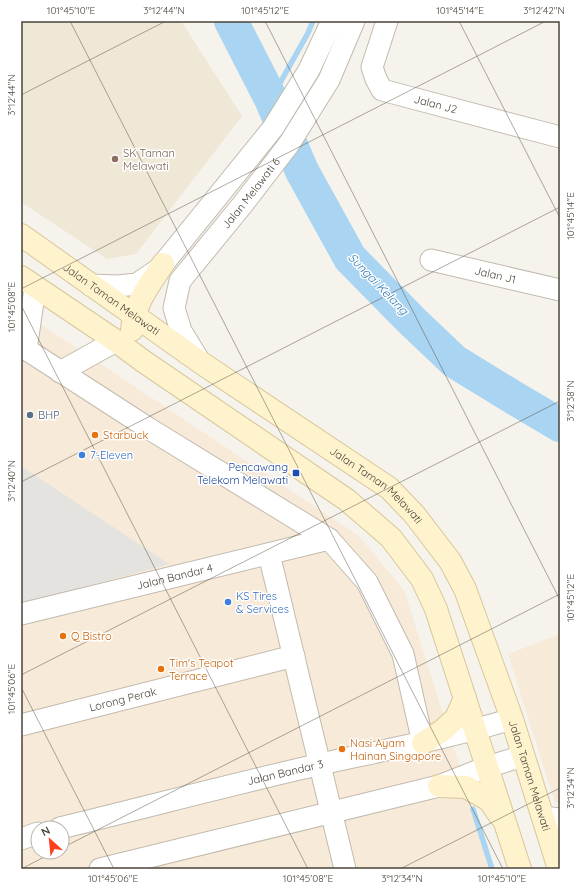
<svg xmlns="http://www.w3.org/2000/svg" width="581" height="890" font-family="Quicksand,sans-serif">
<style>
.commercial{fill:#f7ead8;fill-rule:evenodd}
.education{fill:#efe8d6}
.parking{fill:#e5e3e0}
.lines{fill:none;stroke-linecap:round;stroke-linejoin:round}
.stream{stroke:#a9d4f2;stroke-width:5.5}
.river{stroke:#a9d4f2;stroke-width:34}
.minor-casing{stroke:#c2bbae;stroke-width:23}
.secondary-casing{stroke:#d6c79b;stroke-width:24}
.minor{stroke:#fff;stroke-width:21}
.secondary{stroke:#fff3cd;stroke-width:22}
.ticks{fill:none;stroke:#4b4439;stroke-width:1;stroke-opacity:0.45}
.education-dot{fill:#8d6e63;stroke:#fff;stroke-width:1.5}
.service-dot{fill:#5c6f8a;stroke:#fff;stroke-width:1.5}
.food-dot{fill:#e8710a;stroke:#fff;stroke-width:1.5}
.shop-dot{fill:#3f7fe0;stroke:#fff;stroke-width:1.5}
.transit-dot{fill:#1a4fb4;stroke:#fff;stroke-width:1.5}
.labels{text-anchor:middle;stroke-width:3;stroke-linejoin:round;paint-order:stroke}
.street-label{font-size:11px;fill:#4b4439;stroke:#fff}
.education-label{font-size:11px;fill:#785e54;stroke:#fff;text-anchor:start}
.service-label{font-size:11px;fill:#4e5e75;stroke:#fff;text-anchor:start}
.food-label{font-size:11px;fill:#c56008;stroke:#fff;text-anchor:start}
.shop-label{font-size:11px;fill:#366cbe;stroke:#fff;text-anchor:start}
.transit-label{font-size:11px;fill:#164399;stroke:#fff;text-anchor:end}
.water-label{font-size:12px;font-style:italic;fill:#2e7ab2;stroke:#fff}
.neatline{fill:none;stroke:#4b4439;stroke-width:1.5}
.ticks-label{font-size:10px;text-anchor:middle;fill:#4b4439}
</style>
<rect width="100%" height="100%" fill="#f6f3ec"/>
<path class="commercial" d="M21 311 359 536 404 590 492 869H21ZM38 828H62V852H38Z
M560 634V803H555L508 654Z"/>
<path class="education" d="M21 21H181L242 116 136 254 107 259 21 202Z"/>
<path class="parking" d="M21 466 169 564 21 604Z"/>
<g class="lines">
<path class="stream" d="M271 99 308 33 313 21
M473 809 492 869"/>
<path class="river" d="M231 21 271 99 302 171 350 258 411 320 454 361 516 399 560 425"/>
<defs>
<g id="minor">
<path id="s1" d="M387 21 372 67 376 79 382 90 560 137"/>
<path id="s2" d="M431 260 560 290"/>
<path d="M90 285 117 286 137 284 159 269 273 128 309 70 332 21"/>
<path d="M21 346 148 428 329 539 367 582 403 654 423 743"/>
<path d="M26 350 35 288"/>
<path id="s3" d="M200 362 181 331 174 308 180 281 243 204 289 144 329 80 354 21"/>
<path d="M60 372 116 341"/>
<path d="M269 554 345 869"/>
<path id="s4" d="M21 614 329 539"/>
<path id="s5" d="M21 725 294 656"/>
<path d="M543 817 560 819"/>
<path id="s6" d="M60 828C147 807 233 784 321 764 385 750 449 738 512 719"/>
<path d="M21 839 38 833"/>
<path d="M100 869 439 786 487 767 523 756"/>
</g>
<g id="secondary">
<path id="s7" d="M21 235 200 362 389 488 414 514 450 561 465 589 512 719 559 869"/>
<path d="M21 277 116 341 143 361 347 500 391 538 422 579 436 609 520 869"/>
<path d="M132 330C135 302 148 287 163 264"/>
<path d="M423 743 442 731 456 718 465 698"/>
<path d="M439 786 466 787 489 800 500 816"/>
</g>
</defs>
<use href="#minor" class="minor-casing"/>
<use href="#secondary" class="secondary-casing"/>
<use href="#minor" class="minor"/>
<use href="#secondary" class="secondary"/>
</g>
<path class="ticks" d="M70 21 503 869M265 21 560 600M459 21 560 218M21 95 166 21M21 289 546 21M21 305 308 869M21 482 560 207M21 675 560 401M21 687 114 869M62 848 560 594M21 869 54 852M400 869 560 788"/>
<circle class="education-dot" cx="115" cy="159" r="4"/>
<circle class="service-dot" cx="30" cy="415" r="4"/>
<g class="food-dot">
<circle cx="95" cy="435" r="4"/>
<circle cx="63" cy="636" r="4"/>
<circle cx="161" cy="669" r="4"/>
<circle cx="342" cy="749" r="4"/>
</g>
<g class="shop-dot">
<circle cx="82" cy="455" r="4"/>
<circle cx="228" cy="602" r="4"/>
</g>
<rect class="transit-dot" x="292" y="469" width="8" height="8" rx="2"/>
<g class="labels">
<g class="street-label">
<text dy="4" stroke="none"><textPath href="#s1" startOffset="129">Jalan J2</textPath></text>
<text dy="4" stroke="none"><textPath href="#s3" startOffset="201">Jalan Melawati 6</textPath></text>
<text dy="4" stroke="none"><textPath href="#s2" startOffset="66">Jalan J1</textPath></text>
<text dy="4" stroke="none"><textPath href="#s7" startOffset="111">Jalan Taman Melawati</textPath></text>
<text dy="4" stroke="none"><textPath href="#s7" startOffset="435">Jalan Taman Melawati</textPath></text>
<text dy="4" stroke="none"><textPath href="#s4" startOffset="158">Jalan Bandar 4</textPath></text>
<text dy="4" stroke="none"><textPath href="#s5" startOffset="105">Lorong Perak</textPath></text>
<text dy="4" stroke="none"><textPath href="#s6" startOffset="232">Jalan Bandar 3</textPath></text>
<text dy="4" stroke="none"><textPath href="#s7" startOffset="771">Jalan Taman Melawati</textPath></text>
</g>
<g class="education-label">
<text x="123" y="157">SK Taman<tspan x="123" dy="13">Melawati</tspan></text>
</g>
<g class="service-label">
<text x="38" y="419">BHP</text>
</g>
<g class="food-label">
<text x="103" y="439">Starbuck</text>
<text x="71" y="640">Q Bistro</text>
<text x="169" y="667">Tim's Teapot<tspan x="169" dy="13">Terrace</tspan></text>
<text x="350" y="747">Nasi Ayam<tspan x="350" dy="13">Hainan Singapore</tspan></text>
</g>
<g class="shop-label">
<text x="90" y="459">7-Eleven</text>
<text x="236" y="600">KS Tires<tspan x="236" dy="13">&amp; Services</tspan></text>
</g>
<g class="transit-label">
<text x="288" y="471">Pencawang<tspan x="288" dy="13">Telekom Melawati</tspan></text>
</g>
<g class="water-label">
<text transform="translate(378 284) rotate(46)" y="4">Sungai Kelang</text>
</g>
</g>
<rect width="581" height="890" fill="none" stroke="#ffffff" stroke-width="44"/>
<g transform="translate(50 840) rotate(333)"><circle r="19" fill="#ffffff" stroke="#b7b4b0"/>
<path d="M0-3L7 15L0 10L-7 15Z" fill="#fc3f1d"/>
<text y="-6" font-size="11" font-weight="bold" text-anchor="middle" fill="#4b4439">N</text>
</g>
<rect x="22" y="22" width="537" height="846" class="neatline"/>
<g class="ticks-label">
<text x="71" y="14">101°45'10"E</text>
<text x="164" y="14">3°12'44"N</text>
<text x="265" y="14">101°45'12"E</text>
<text x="460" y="14">101°45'14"E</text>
<text x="544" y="14">3°12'42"N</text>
<text transform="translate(11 95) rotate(-90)" y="4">3°12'44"N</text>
<text transform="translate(570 216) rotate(-90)" y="4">101°45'14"E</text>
<text transform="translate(11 307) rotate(-90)" y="4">101°45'08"E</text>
<text transform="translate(570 401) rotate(-90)" y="4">3°12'38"N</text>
<text transform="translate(11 481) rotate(-90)" y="4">3°12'40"N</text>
<text transform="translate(570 598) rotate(-90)" y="4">101°45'12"E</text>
<text transform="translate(11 689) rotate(-90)" y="4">101°45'06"E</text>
<text transform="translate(570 788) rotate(-90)" y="4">3°12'34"N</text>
<text x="113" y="882">101°45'06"E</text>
<text x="308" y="882">101°45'08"E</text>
<text x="402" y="882">3°12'34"N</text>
<text x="502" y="882">101°45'10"E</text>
</g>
</svg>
